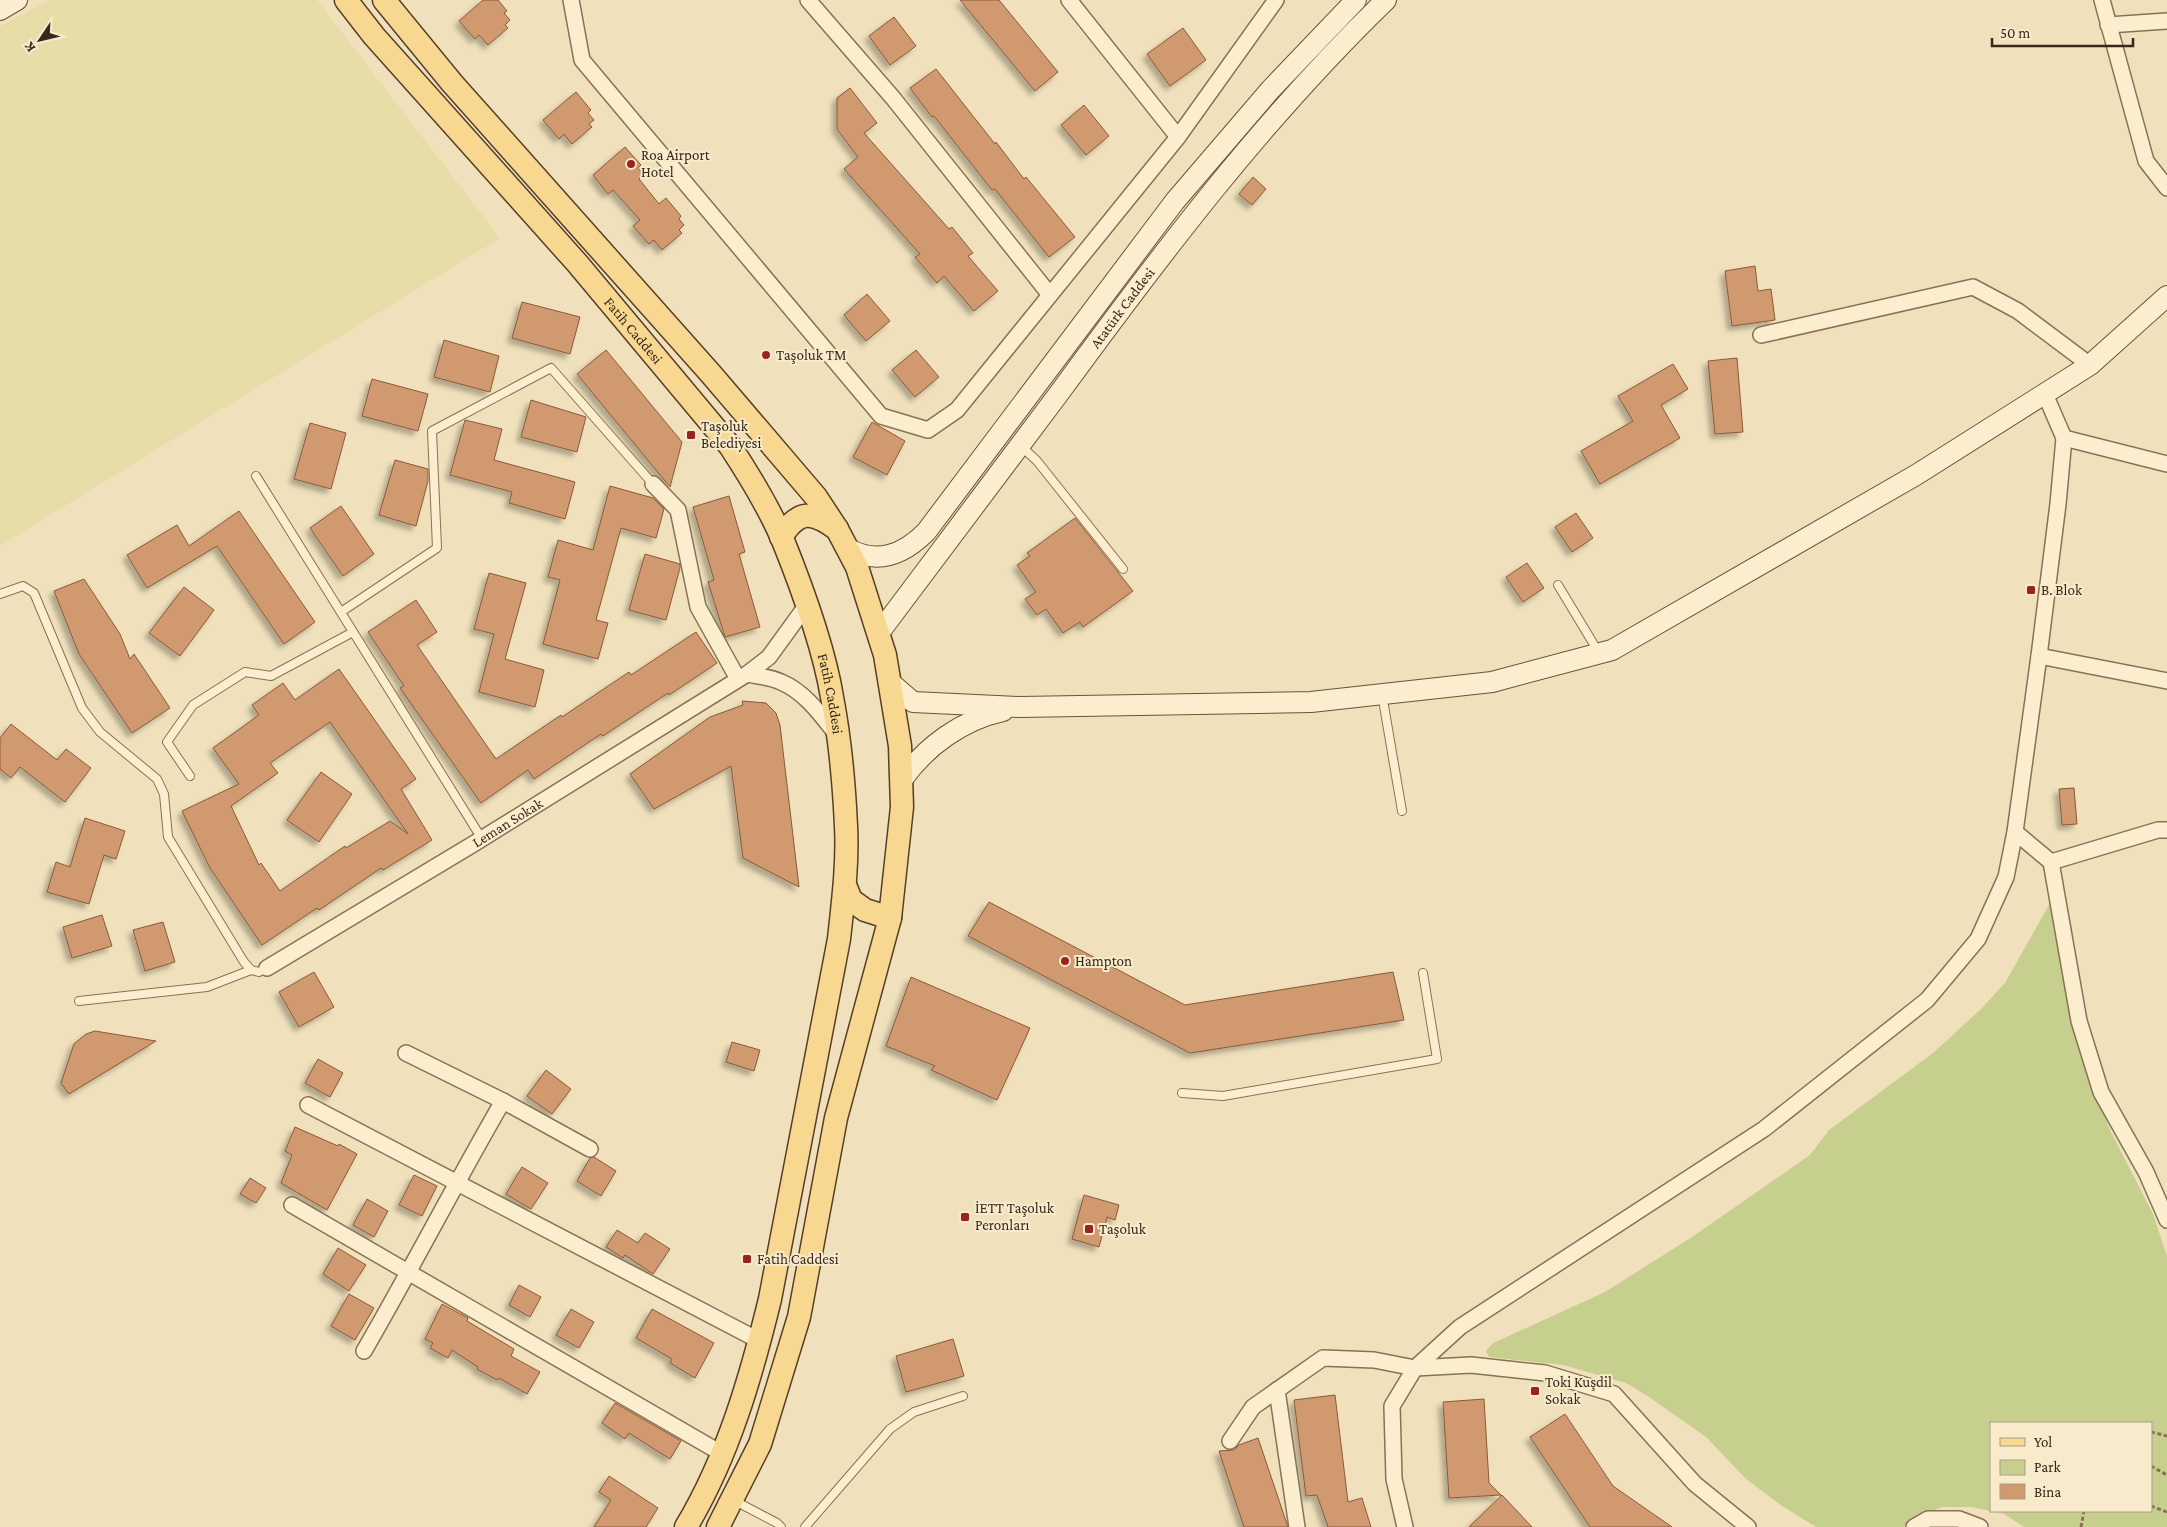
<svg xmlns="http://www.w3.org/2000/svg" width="2167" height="1527" font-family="'Crimson Pro',serif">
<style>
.farmland{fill:#e7dda9}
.green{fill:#c7cf8f;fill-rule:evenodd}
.building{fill:#d1996f;stroke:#8a5939;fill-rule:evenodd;filter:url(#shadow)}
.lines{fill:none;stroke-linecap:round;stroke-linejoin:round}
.lane-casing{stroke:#897154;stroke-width:10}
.street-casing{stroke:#897154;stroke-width:18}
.secondary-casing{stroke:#6a5238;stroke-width:22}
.primary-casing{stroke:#563e29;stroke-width:25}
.path{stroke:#897154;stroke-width:3;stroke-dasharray:4 2.5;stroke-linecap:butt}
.lane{stroke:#fbeecf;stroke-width:8}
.street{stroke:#fbeecf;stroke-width:15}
.secondary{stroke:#fbeecf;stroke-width:20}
.primary{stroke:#f8d890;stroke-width:22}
.poi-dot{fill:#9c2121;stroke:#f7ebcc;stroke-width:2}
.labels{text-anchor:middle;stroke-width:4;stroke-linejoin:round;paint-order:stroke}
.poi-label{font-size:15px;fill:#37281a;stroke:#f7ebcc;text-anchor:start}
.street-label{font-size:15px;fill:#37281a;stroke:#f7ebcc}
</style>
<defs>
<filter id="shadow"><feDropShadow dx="-4.5" dy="4.5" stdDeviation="2.5" flood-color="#0004"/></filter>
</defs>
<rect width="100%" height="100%" fill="#f0e1bc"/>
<path class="farmland" d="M50 0H317L500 238 0 546V26Z"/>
<path class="green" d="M2054 896 2100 1103 2110 1130 2153 1214 2167 1256V1527H2024L2004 1514 1972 1507H1943L1920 1515 1903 1527H1816L1782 1506 1746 1479 1706 1437 1649 1397 1626 1383 1563 1365 1489 1357 1486 1351 1493 1343 1605 1292 1692 1237 1810 1155 1829 1130 1933 1053 1981 1009 2005 983ZM1991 1423H2151V1511H1991Z"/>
<path class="building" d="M483 0H498L507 11 504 13 510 20 505 25 508 28 488 45 479 35 475 39 459 21Z
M960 0H999L1058 72 1035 91Z
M894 17 916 46 890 65 869 36Z
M1183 28 1206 60 1170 86 1147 54Z
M936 69 995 144 996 142 1024 179 1026 177 1075 237 1049 257 995 189 992 190 934 116 932 117 910 88Z
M850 88 877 123 864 133 949 229 952 227 973 253 968 256 998 291 974 311 944 276 937 283 915 257 920 254 844 169 858 157 837 129V98Z
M576 92 591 110 588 113 594 120 589 124 592 127 572 144 564 134 559 139 543 120Z
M1084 105 1109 136 1086 155 1061 125Z
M625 147 641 165 638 168 644 175 639 179 659 204 666 198 681 216 679 219 684 225 679 230 682 233 662 250 654 240 649 244 633 226 640 220 613 190 608 194 593 175Z
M1253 177 1266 189 1252 205 1239 194Z
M1755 266 1758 291 1771 289 1775 320 1732 326 1725 271Z
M867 294 890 321 866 341 844 315Z
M522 302 580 317 570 354 512 338Z
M444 340 499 356 490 392 434 377Z
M606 350 682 442 670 487 577 374Z
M916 350 939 377 915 397 892 370Z
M1737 358 1743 432 1715 434 1708 361Z
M1673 364 1688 389 1661 405 1680 438 1600 484 1581 451 1633 421 1618 396Z
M372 379 428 394 418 431 362 416Z
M531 400 586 417 577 452 521 437Z
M465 420 502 429 494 460 575 482 565 519 509 503 512 492 450 475Z
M872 422 905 441 887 475 853 457Z
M310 423 346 433 331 489 294 479Z
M395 460 428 469V481L416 526 379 515Z
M610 486 653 498 664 509 656 538 621 528 596 620 608 623 598 659 543 644 560 580 548 577 558 540 593 550Z
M729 496 745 552 739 554 760 627 725 637 708 582 714 580 693 507Z
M341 506 374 554 343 576 310 528Z
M239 511 315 622 284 644 217 546 147 588 127 555 177 525 189 546Z
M1576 513 1593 538 1572 552 1555 527Z
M1075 518 1133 591 1083 627 1080 622 1063 633 1046 609 1037 615 1025 599 1036 592 1017 565 1030 556 1027 553Z
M645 554 680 564V568L666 620 629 610Z
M1527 563 1544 588 1523 602 1506 577Z
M489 573 526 583 505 659 544 670 535 707 479 692 494 634 474 629Z
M84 579 120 634 130 659 134 654 170 708 132 733 79 654 54 591Z
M184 587 214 610 180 656 149 633Z
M416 600 437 632 417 645 496 759 561 715 562 717 629 672 631 675 696 632 717 663 669 695 668 693 603 736 601 734 534 779 528 770 481 803 400 688 404 686 368 632Z
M339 669 416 779 401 789 432 840 383 870 381 868 319 910 317 908 262 945 210 868 182 811 239 784 213 748 259 715 252 705 283 683 295 700ZM330 722 408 834 390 821 346 848 345 846 280 891 261 863 259 865 231 806 278 773 270 763Z
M742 701 766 703 776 713 780 725 799 887 743 858 731 766 654 809 630 774 710 717 743 705Z
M11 724 57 760 66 749 91 768 65 802 20 767 11 778 0 769V738Z
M321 772 352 794 319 842 287 820Z
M2074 788 2077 824 2062 825 2059 789Z
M85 818 125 831 116 859 104 855 89 904 47 892 56 862 70 867Z
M989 902 1185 1005 1393 972 1404 1020 1190 1053 968 936Z
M102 915 112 946 72 958 63 927Z
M163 922 175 962 145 971 133 930Z
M314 972 334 1007 299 1027 279 992Z
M911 977 1030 1028 997 1100 931 1070 935 1066 886 1046Z
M95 1031 156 1041 69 1094 61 1083 74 1044 86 1034Z
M732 1042 760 1050 754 1071 726 1062Z
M318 1059 343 1073 330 1097 305 1083Z
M546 1070 571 1089 552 1114 527 1096Z
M295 1127 338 1146 339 1144 357 1154 327 1210 281 1183 292 1155 285 1151Z
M594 1157 616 1171 601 1196 577 1181 590 1158Z
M522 1167 548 1183 531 1209 506 1194Z
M414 1175 437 1186 422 1216 399 1205Z
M250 1178 266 1188 256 1203 240 1194Z
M1084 1195 1119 1205 1115 1220 1107 1217 1099 1247 1072 1239Z
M367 1199 388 1211 374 1237 353 1225Z
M617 1230 638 1243 645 1233 670 1249 653 1274 625 1255 623 1258 606 1247Z
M338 1248 366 1265 349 1291 323 1274Z
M519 1285 541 1297 530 1317 509 1305Z
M349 1294 374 1308 355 1340 331 1326Z
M442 1304 468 1318 467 1321 514 1349 511 1356 540 1372 527 1394 499 1378 497 1380 477 1369 478 1367 452 1350 448 1358 430 1348 433 1343 425 1339Z
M571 1309 594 1322 579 1348 556 1335Z
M652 1309 714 1343 695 1378 670 1363 672 1359 636 1338Z
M953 1339 964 1376 906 1392 896 1356Z
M1335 1395 1348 1502 1362 1498 1371 1527H1328L1317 1495 1306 1496 1294 1400Z
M1484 1399 1489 1483 1501 1495 1449 1498 1443 1402Z
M615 1403 681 1441 670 1459 629 1433 625 1439 602 1423Z
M1565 1414 1613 1486 1672 1527H1590L1530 1437Z
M1258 1438 1287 1524 1288 1527H1244L1219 1451 1234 1450 1239 1445Z
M609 1476 658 1508 646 1527H594L611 1500 599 1492Z
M1502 1495 1532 1527H1469Z"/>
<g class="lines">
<defs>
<path id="lane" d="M1021 446 1037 461 1123 569
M256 476 482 839
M1558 585 1599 653
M0 594 23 586 34 593 82 708 100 732 157 779 164 794 168 837 244 962 251 970 259 972 267 968
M341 612 437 548 432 431 551 368 653 484
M1382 694 1402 811
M190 776 167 742 193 705 245 672 271 676 353 632
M79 1001 207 987 251 970
M1182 1093 1223 1096 1437 1059 1423 973
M735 1501 777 1523 781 1527
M805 1527 890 1429 914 1412 963 1396"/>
<g id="street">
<path d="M571 0 582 60 881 416 928 430 957 410 1178 137 1276 0"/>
<path d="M808 0 893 98 1050 295"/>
<path d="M1069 0 1178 137"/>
<path d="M2102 0 2146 161 2167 188"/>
<path d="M2108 25 2167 21"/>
<path d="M1761 335 1973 287 2018 311 2090 365"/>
<path d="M2064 438 2167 464"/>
<path d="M653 484 678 510 698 607 738 679"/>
<path d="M2039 656 2167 681"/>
<path d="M747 674C758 676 771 677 781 682 805 692 821 715 837 735"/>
<path d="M2015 832 2051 862 2079 1021 2101 1092 2146 1172 2167 1220"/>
<path d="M2051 862 2158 830H2167"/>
<path id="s1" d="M267 968 475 843 747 674 769 657 806 606"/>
<path d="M406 1053 503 1101 590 1149"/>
<path d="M308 1105 760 1341"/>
<path d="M292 1205 721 1453"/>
<path d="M364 1351C412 1268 455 1184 503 1101"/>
<path d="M1277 1390 1297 1527"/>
<path d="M1230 1441 1253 1407 1323 1358 1374 1360 1415 1368 1471 1365 1545 1373 1614 1394 1695 1484 1748 1527"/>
<path d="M1405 1527 1394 1479 1392 1406 1415 1368 1460 1327 1764 1129 1927 1000 1978 939 2006 877 2015 832 2039 656 2058 504 2064 438 2045 394"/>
<path d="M1914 1527 1928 1519H1959L1980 1527"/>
</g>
<g id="secondary">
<path d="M0 10 17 0"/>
<path d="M847 548C877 565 903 555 926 532L1175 201 1271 89 1356 0"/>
<path id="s2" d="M879 633C939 553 1000 473 1060 392 1161 254 1263 119 1386 0"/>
<path d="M891 683 913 702 1020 707 1311 702 1492 682 1612 650 1916 475 2090 365 2167 296"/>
<path d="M902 780C926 746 962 720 1003 711"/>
</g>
<g id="primary">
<path id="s3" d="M346 0 374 36 577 263 730 446C749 475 768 506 782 538 801 585 824 648 832 697 840 739 844 783 846 826 848 863 843 902 839 939L770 1299C751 1377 728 1457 686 1527"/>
<path d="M384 0 452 83 711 374 816 497 837 529 857 567 885 655 900 746 902 807 890 918 836 1118 799 1317 760 1444 718 1527"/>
<path d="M781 537C799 509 812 511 837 529"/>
<path d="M845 885 851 900 865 910 890 918"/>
</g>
</defs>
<use href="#lane" class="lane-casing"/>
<use href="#street" class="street-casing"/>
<use href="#secondary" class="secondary-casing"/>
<use href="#primary" class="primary-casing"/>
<path class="path" d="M2151 1432 2167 1436
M2151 1466 2167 1475
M2151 1506 2167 1512
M2081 1527 2084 1511"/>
<use href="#lane" class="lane"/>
<use href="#street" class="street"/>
<use href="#secondary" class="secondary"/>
<use href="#primary" class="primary"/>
</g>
<g class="poi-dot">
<circle cx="631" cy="164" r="5"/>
<circle cx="766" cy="355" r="5"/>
<rect x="686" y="430" width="10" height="10" rx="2.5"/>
<rect x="2026" y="585" width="10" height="10" rx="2.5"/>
<circle cx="1065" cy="961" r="5"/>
<rect x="960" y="1212" width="10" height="10" rx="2.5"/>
<rect x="1084" y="1224" width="10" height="10" rx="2.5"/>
<rect x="742" y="1254" width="10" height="10" rx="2.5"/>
<rect x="1530" y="1386" width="10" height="10" rx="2.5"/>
</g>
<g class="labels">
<g class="poi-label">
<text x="641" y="160">Roa Airport<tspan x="641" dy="17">Hotel</tspan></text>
<text x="776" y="360">Taşoluk TM</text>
<text x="701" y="431">Taşoluk<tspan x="701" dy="17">Belediyesi</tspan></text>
<text x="2041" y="595">B. Blok</text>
<text x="1075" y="966">Hampton</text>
<text x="975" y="1213">İETT Taşoluk<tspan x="975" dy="17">Peronları</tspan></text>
<text x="1099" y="1234">Taşoluk</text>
<text x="757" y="1264">Fatih Caddesi</text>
<text x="1545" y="1387">Toki Kuşdil<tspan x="1545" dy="17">Sokak</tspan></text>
</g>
<g class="street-label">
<text dy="5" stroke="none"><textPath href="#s2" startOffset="406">Atatürk Caddesi</textPath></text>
<text dy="5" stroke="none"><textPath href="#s3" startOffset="438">Fatih Caddesi</textPath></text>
<text dy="5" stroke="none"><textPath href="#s3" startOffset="858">Fatih Caddesi</textPath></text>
<text dy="5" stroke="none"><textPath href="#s1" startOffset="281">Leman Sokak</textPath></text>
</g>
</g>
<rect x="1990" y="1422" width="162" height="90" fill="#f7ebcc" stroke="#aa9d85"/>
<rect x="2000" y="1438" width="25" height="8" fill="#f8d890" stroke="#aa9d85"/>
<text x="2034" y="1447" font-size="15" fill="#37281a">Yol</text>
<rect x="2000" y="1460" width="25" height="15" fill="#c7cf8f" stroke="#aa9d85"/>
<text x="2034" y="1472" font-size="15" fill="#37281a">Park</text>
<rect x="2000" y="1484" width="25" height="15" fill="#d1996f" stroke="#aa9d85"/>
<text x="2034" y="1497" font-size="15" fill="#37281a">Bina</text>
<g transform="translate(40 40) rotate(235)" stroke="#f7ebcc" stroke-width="4" paint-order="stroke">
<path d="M0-4L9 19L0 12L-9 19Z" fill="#37281a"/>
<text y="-8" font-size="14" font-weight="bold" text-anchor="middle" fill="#37281a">K</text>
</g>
<path d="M1992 38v8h141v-8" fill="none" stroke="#37281a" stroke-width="2.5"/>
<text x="2000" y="38" font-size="15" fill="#37281a" stroke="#f7ebcc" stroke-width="4" paint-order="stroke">50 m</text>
</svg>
